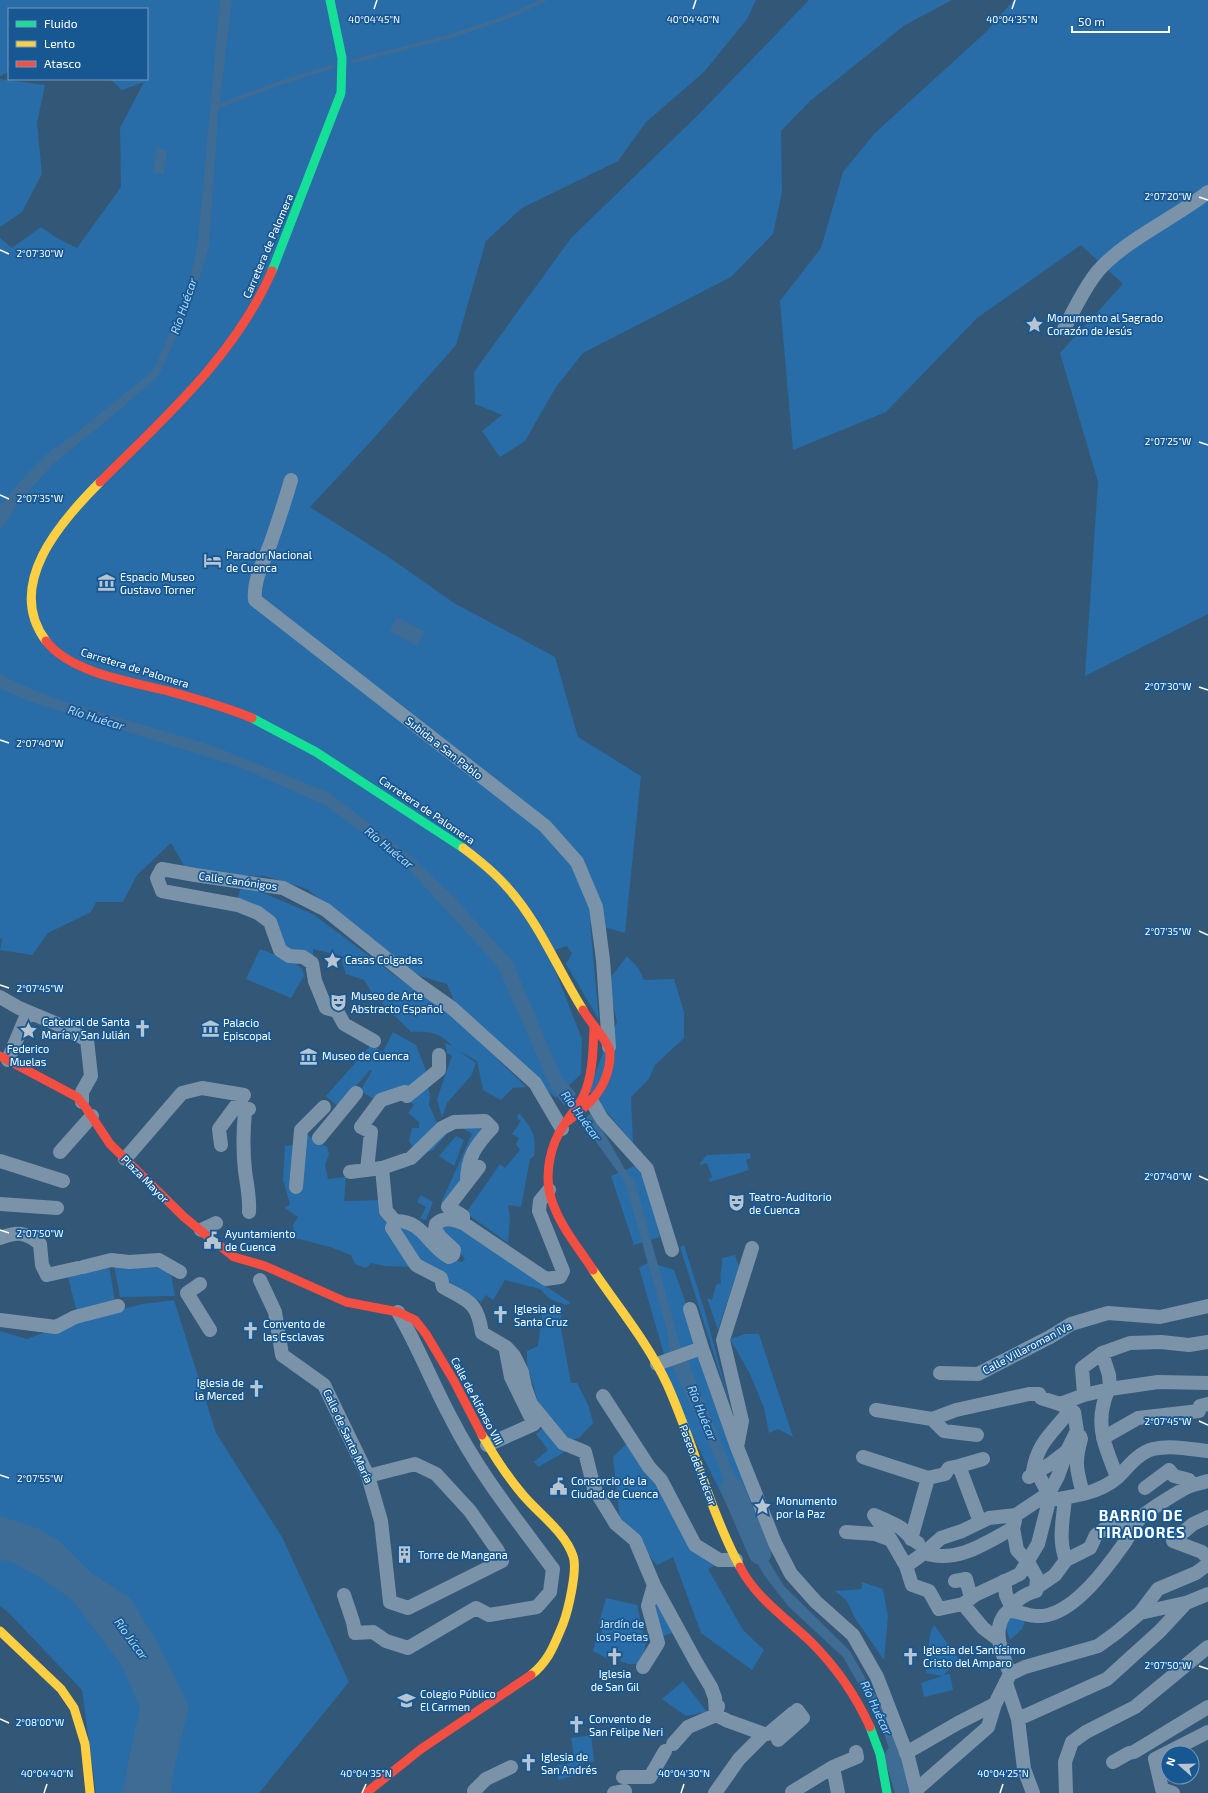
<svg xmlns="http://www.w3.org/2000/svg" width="1208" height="1793" font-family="'Exo 2',sans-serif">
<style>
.green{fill:#286da7}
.water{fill:#3f6c95}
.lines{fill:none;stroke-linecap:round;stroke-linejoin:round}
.stream{stroke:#3f6c95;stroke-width:4}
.river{stroke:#3f6c95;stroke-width:23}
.street{stroke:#7b93a9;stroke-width:14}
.fast{stroke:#16e098;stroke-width:9}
.slow{stroke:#ffcf43;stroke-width:9}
.jam{stroke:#f24e42;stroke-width:9}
.ticks{fill:none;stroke:#fff;stroke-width:1.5}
.labels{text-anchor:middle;stroke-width:3.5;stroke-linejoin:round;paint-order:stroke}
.street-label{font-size:11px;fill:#fff;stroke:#175893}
.poi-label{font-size:11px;fill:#fff;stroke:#175893;text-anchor:start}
.park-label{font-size:11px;fill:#cde6fc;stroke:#175893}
.water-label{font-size:12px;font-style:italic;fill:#b2d8f7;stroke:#175893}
.district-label{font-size:15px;font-weight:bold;letter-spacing:1px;fill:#fff;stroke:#175893}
.ticks-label{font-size:10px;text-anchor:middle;fill:#fff;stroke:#175893;stroke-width:3.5;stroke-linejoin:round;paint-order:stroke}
</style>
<rect width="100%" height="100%" fill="#335777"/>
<path class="green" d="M0 0H756L747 19 704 72 646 122 618 161 522 208 486 241 456 345 373 439 310 507 387 556 454 603 555 657 578 737 641 776 625 933 590 923 599 1020 566 964 572 953 567 946 548 952 582 1039 581 1074 556 1098 498 1049 457 1008 447 984 423 977 402 966 307 889 265 876 220 875 185 867 171 843 137 875 123 902H96L91 912 48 933 32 955 0 950 2 939 0 938V238L12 248 41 227 57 238 77 248 121 187 120 128 144 82 122 90 110 79H147V9H9V72L0 76Z
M809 0H952L905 25 810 101 781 131 782 192 773 234 731 277 583 353 556 387 525 441 500 457 482 431 502 415 475 404 474 372 571 238 699 114Z
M1014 0H1208V614L1085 676 1098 482 1060 353 1123 284 1081 245 977 318 886 412 793 450 780 301 821 248 843 172 875 133 986 32Z
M0 79 45 85 37 123 42 174 22 212 0 227Z
M242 884 313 914 401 980 453 1015 526 1087 513 1088 501 1100 483 1090 477 1061 459 1051 476 1063 471 1076 447 1103 442 1118 437 1099 452 1056 447 1053 445 1043 452 1046C440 1032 429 1031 411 1032L372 993 364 980 346 974 342 962V956L313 949V965L289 956 270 922 238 905V897Z
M260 949 291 961 302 968 304 976 291 998 246 979Z
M627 956 639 969 644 980 674 979 684 1012V1038L655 1065 649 1079 631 1097 633 1143 589 1091 604 1050 617 1022 608 981Z
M393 1032 416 1045 428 1076 407 1092 376 1100 360 1091 372 1071 370 1070 338 1107 326 1096 371 1045 383 1052Z
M423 1088H428L430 1095 429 1105 438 1125 414 1149 409 1141 412 1128H419V1122L408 1113 414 1105 410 1101Z
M519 1113C533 1130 536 1134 534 1156L530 1159 521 1207 508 1205 510 1217 508 1243 466 1213 500 1164 505 1168 520 1150 516 1144 519 1138 512 1134 521 1121 517 1118Z
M485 1121 488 1126 469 1160 466 1170V1181L447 1206 441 1203 472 1134 464 1129 454 1126 433 1150 428 1152 429 1144 442 1131 455 1123Z
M304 1133 327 1147 329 1154 325 1165 328 1179 346 1177 344 1201 381 1200 400 1225 414 1231 442 1257 462 1262 465 1259 441 1231 444 1225 455 1226 571 1303 566 1305 550 1299 540 1289 505 1280 493 1300 486 1295 481 1302 459 1289 441 1275 413 1267 385 1266 371 1263 366 1268 355 1264 351 1255 330 1247 295 1238 293 1225 298 1217 285 1208 290 1204 283 1180 285 1146 303 1144Z
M456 1136 464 1140 454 1166 439 1156Z
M750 1153 751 1158 746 1160 749 1170 710 1182 709 1179 712 1177 707 1163 700 1165V1163L707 1155Z
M637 1165 652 1198 660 1237 634 1245 611 1176Z
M421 1195 433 1202 426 1220 420 1219 426 1207 417 1202Z
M684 1245 705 1312 731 1408 680 1247Z
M735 1255 739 1266 718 1330 707 1298 712 1300 716 1285 721 1283C719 1274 723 1267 722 1258Z
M649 1262 674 1270 702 1348 753 1510 727 1505 657 1364 666 1361 639 1268Z
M114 1265 170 1269 175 1296 120 1297Z
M109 1266 115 1301 77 1313 67 1273Z
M174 1300 216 1433 282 1537 349 1682 259 1793H96L82 1690 8 1612 0 1606V1331L27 1339 77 1320 143 1304Z
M555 1305 563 1307 560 1323 571 1383H577L589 1407 593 1423 579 1438 569 1440 538 1402 527 1364V1351L538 1346 542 1314 555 1313Z
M745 1334H759L793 1437 778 1429 769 1433 764 1408 750 1374 730 1339Z
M544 1427 570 1449 538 1467 534 1462 548 1450 536 1434Z
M627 1443 675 1512 719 1563 708 1569 743 1630 764 1650 752 1670 701 1633 673 1557 657 1565 620 1521 613 1457Z
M862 1582 883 1589 888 1617 884 1660 855 1618 847 1601 835 1591 862 1589Z
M606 1598 637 1605 646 1643 641 1664H628L620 1661 622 1654 612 1648 608 1659 593 1651 598 1633 601 1634 603 1624 599 1623Z
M656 1599 676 1631 661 1637 651 1605Z
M1009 1617 1026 1619 1022 1629 1010 1640 1005 1625Z
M934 1625 959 1659 944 1675 950 1674 953 1690 924 1697 921 1683 942 1676 926 1673 930 1634Z
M683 1681 707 1712 686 1716 662 1699Z
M591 1735 594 1761 577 1765 576 1775 558 1780 556 1766 575 1762 571 1738Z"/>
<path class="water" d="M220 0H232L218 116 209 246 194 297 159 375 116 413 53 464 19 502 0 531V506L24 477 47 454 76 433 153 371 187 295 198 241Z
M156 148 167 150 164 174 153 173Z
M397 617 425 632 417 646 390 631Z
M0 672 3 676 36 691 62 701 211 745 330 793 412 857 453 896 512 961 561 1076 576 1094 564 1105 552 1090 498 967 404 864 325 805 237 766 28 701 0 688Z
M592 1112 626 1171 635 1182 681 1349 669 1353 668 1334 625 1182 581 1121Z
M687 1359 751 1515 734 1519 730 1513 733 1505 719 1467 672 1365Z
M0 1516 39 1529 59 1541 90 1572 130 1598 156 1640 189 1707 175 1764 171 1793H122L140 1707 122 1666 72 1600 41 1578 11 1562 0 1560Z
M752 1523 760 1547 784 1586 849 1650 877 1698 903 1759 909 1786H898L893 1761 880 1721 843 1657 788 1606 764 1575 746 1543 739 1524Z"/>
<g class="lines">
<path class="stream" d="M354 61 448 37 513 15 544 0
M215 108C253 91 291 79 331 67"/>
<path class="river" d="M732 1488 760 1553
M896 1757 907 1793"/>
<path class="street" d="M1064 329C1074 310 1084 288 1098 271 1125 240 1175 218 1208 192
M291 480C285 501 278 522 271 542 264 562 253 579 255 600L545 826 577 862 596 907 603 960 609 1047
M0 997 19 1008 57 1024 87 1040 91 1076 82 1092V1102
M374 1041 344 1024 337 1011 326 1008 315 981 312 963 303 957 289 956 280 950 270 922 258 913 238 905 162 891 157 878 162 869 195 875 283 888 326 910 418 984 452 1008 535 1083 562 1129
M8 1060 28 1012
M592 1102 602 1119 647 1169 672 1250
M319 1138 356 1093
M60 1152 92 1116
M125 1159 182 1093 202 1088 244 1095 219 1129 221 1145
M0 1161 63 1181
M382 1168 386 1211 395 1221
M367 1170 371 1132 361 1127 381 1100 405 1092 407 1096 439 1070V1055
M350 1172 382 1168 411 1158 442 1128 454 1122 485 1121 492 1128C476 1145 467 1157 467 1182
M296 1187 301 1130 324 1107
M549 1190 540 1201 539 1211 563 1271 560 1277 546 1279 463 1223C454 1220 445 1216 436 1224L435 1229 440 1237 454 1250 453 1255 449 1257C428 1246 423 1220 395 1221L392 1228 416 1265 441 1278 443 1287C469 1302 477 1301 482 1333L506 1347 514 1356 522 1372 525 1387 531 1404 563 1443 585 1452 594 1488 616 1524 635 1540 654 1585 696 1662 711 1687 715 1698 716 1715 688 1727 673 1744
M0 1204 57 1208
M249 1212C250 1198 247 1185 245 1171 243 1152 243 1132 245 1112L249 1109
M463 1222V1216L448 1207 479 1167
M201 1230 216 1223
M0 1238C17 1231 26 1232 40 1244L42 1265 47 1275 78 1268
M83 1267 111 1260 129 1262 159 1260 180 1272
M260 1280 275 1312 282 1355 324 1385 368 1476 381 1521 390 1602 408 1608 502 1561 498 1551 470 1511 436 1474 415 1464 368 1476
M200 1284 187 1293 210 1330
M690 1309 702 1348 737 1447 775 1543 791 1574 816 1602 853 1635 877 1677 908 1757 917 1793
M0 1320 56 1327 75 1317 118 1306
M1102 1353 1109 1375 1110 1389C1105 1394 1105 1399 1103 1406 1097 1432 1108 1453 1117 1477
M657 1364 702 1348
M940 1373 978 1374 1050 1337 1071 1324 1108 1313 1160 1317 1208 1306
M1084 1395 1082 1368 1102 1353 1130 1343 1161 1342 1189 1345 1208 1342
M603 1396 649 1467 661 1480 695 1545 719 1560H736
M1060 1404 1084 1395 1110 1389 1158 1382 1208 1383
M876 1410 932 1419
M1080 1436 1081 1439C1074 1463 1077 1471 1083 1494
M1103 1438 1138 1418 1199 1411 1200 1406 1208 1404
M487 1445 534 1424 511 1377 506 1351
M737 1447 742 1421 723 1340 752 1248
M863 1457 928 1478
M959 1466 983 1459
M1029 1477 1050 1464 1067 1451
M1145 1488 1169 1470 1174 1476 1189 1480 1192 1485
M1049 1500C1073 1497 1100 1493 1118 1477 1128 1467 1138 1453 1153 1449 1171 1445 1190 1449 1208 1451
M1208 1517 1193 1524 1173 1541 1202 1552 1208 1558
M846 1532 875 1534 891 1540 874 1515C883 1519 893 1523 901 1528 907 1533 911 1539 918 1543
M911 1539 928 1478 945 1474 949 1468 959 1466 980 1522
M891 1540 906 1566 912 1585 929 1591 939 1609 963 1604 975 1595 1020 1574 1038 1544 1050 1497 1037 1472 1033 1471C1038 1441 1054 1432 1070 1410
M924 1553 941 1538 962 1531 989 1518 1016 1515 1049 1493 1058 1476 1067 1451 1077 1431 1074 1412 1060 1404 1041 1398 1039 1394H1029L956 1410 932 1419 944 1431 977 1435
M1066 1560 1090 1548 1096 1535 1104 1529 1124 1521 1139 1520
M906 1566 924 1553C956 1564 986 1543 1013 1528L1015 1521
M955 1581 966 1579 971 1598
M1004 1581 1006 1595 1011 1606
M1036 1588 1055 1575 1066 1560C1058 1541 1063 1519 1065 1498
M344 1595 353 1622 355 1633 373 1632 386 1641 408 1648 476 1608 489 1615 537 1607 550 1592 553 1569C517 1520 478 1472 451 1418 432 1383 418 1346 398 1312
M963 1604 983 1628 999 1640
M1009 1611C1022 1611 1031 1619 1048 1615 1077 1608 1106 1569 1123 1545 1129 1537 1133 1527 1139 1519 1147 1511 1179 1491 1190 1486 1196 1484 1202 1483 1208 1481
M1140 1613 1185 1603
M643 1667 658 1643 648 1606 654 1585
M1010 1674C1004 1657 992 1634 1003 1617 1004 1614 1007 1613 1009 1610 1016 1600 1024 1594 1036 1591L1037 1578 1028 1562 1017 1550 1013 1528
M1006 1683 1018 1719
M718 1706 716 1715 728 1721 764 1734H768L793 1713
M778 1740 803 1718 797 1710
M906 1753 958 1723 995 1704
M1113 1762 1129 1753 1134 1752 1208 1707
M833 1767 838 1793
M623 1777H650L665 1751
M916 1790 988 1727 995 1704 1010 1674 1025 1667 1098 1646 1116 1633 1140 1613 1158 1589 1196 1573 1208 1564
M474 1791 486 1779 511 1767
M792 1792 833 1767 857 1757 856 1752
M614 1793 625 1791
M715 1793 739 1759 764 1734
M1033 1793 1024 1769 1018 1719 1107 1679 1160 1631 1186 1603 1208 1594
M1066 1793 1065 1762 1072 1742 1086 1732 1135 1707 1208 1647
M1173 1793 1162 1789 1155 1759 1208 1732"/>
<path class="fast" d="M272 271 341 93 342 58 330 0
M252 718 316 752 463 848
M870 1727 880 1754 887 1793"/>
<path class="slow" d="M46 641C4 585 61 521 100 482
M463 848C479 860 494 872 507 887 539 922 558 970 583 1010
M593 1270C618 1307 648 1343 667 1384 694 1444 709 1509 740 1567
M482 1435C495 1458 506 1475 523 1495 539 1514 565 1532 573 1556 578 1569 568 1611 563 1624 554 1645 549 1661 531 1675
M0 1631 61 1689 74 1708 85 1744 90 1793"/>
<path class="jam" d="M100 482C164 418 235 356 272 271
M46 641C70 672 127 681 164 690 193 698 223 706 252 718
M0 1056 77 1097 86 1108 110 1144 184 1217 206 1235
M568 1121C588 1105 604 1092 609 1066 610 1060 611 1054 609 1048 604 1037 590 1022 583 1010
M219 1245 234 1257 265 1266 346 1302 398 1312 415 1320 426 1334 454 1381 482 1435
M593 1270C578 1247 559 1225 551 1198 544 1175 550 1145 564 1125 570 1115 578 1107 583 1097 593 1076 593 1051 594 1028
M740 1567C756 1598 786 1618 811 1642 835 1666 856 1696 870 1727
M366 1793 421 1749 531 1675"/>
</g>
<path class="ticks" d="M374 9 377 0M693 9 696 0M1012 9 1015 0M1199 197 1208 200M0 250 9 254M1199 442 1208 445M0 495 9 499M1199 687 1208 690M0 740 9 743M1199 931 1208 935M0 985 9 988M1199 1176 1208 1180M0 1230 9 1233M1199 1421 1208 1425M0 1475 9 1478M1199 1666 1208 1669M0 1719 9 1723M44 1793 47 1784M362 1793 366 1784M681 1793 684 1784M1000 1793 1003 1784"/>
<defs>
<symbol id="sight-bare" viewBox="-9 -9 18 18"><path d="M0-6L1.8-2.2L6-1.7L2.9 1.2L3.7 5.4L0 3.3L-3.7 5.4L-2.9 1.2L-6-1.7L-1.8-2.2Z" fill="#b8c4cf" stroke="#175893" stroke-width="2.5" paint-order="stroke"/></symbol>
<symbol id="hotel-bare" viewBox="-9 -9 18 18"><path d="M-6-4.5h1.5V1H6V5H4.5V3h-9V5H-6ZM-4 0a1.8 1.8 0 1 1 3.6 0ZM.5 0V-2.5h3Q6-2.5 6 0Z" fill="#b8c4cf" stroke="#175893" stroke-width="2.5" paint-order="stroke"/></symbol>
<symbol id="museum-bare" viewBox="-9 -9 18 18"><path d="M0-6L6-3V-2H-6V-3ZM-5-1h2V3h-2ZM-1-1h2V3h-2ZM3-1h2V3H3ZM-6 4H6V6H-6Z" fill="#b8c4cf" stroke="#175893" stroke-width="2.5" paint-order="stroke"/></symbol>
<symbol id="theatre-bare" viewBox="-9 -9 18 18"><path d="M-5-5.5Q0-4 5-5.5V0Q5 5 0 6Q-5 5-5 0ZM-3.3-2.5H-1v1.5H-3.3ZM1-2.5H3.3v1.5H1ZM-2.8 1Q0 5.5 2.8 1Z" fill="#b8c4cf" stroke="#175893" stroke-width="2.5" paint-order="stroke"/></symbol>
<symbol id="church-bare" viewBox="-9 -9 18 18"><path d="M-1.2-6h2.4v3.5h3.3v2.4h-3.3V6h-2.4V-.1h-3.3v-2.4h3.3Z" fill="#b8c4cf" stroke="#175893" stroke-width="2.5" paint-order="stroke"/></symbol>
<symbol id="civic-bare" viewBox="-9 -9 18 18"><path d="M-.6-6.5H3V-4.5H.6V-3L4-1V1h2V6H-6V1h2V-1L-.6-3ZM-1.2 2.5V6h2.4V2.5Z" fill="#b8c4cf" stroke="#175893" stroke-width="2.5" paint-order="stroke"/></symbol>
<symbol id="building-bare" viewBox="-9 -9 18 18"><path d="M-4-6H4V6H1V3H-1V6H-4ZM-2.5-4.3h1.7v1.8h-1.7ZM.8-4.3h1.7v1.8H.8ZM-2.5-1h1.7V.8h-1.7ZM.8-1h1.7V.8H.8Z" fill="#b8c4cf" stroke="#175893" stroke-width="2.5" paint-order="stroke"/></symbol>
<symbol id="school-bare" viewBox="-9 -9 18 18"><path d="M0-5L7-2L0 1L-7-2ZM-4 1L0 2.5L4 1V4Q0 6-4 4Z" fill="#b8c4cf" stroke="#175893" stroke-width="2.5" paint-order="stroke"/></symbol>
</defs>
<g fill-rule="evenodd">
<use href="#sight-bare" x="1022" y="312" width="25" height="25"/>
<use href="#hotel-bare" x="200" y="548" width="25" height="25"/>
<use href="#museum-bare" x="94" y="570" width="25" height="25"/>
<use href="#sight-bare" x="320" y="948" width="25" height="25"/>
<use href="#theatre-bare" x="326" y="990" width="25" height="25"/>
<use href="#church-bare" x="130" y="1016" width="25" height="25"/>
<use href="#museum-bare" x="198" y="1016" width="25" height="25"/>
<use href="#sight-bare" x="16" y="1018" width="25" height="25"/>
<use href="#museum-bare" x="296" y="1044" width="25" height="25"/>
<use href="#theatre-bare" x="724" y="1190" width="25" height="25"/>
<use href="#civic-bare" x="200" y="1228" width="25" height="25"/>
<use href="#church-bare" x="488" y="1302" width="25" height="25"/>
<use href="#church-bare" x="238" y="1318" width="25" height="25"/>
<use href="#church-bare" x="244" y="1376" width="25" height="25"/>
<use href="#civic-bare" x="546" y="1474" width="25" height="25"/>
<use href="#sight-bare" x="750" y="1494" width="25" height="25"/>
<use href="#building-bare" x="392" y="1542" width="25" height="25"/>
<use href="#church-bare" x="602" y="1644" width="25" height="25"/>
<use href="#church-bare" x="898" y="1644" width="25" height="25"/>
<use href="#school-bare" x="394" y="1688" width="25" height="25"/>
<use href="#church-bare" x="564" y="1712" width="25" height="25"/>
<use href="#church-bare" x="516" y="1750" width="25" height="25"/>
</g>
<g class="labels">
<g class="street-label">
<text transform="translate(268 246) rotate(-67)" y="4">Carretera de Palomera</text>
<text transform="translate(135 668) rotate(17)" y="4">Carretera de Palomera</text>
<text transform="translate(444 748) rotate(38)" y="4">Subida a San Pablo</text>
<text transform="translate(427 810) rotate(34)" y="4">Carretera de Palomera</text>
<text transform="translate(238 881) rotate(8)" y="4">Calle Canónigos</text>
<text transform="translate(145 1179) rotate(45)" y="4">Plaza Mayor</text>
<text transform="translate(1027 1348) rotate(-28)" y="4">Calle Villaroman IVa</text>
<text transform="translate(477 1401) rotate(62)" y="4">Calle de Alfonso VIII</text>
<text transform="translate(348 1436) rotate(65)" y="4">Calle de Santa María</text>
<text transform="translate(698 1465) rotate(69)" y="4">Paseo del Huécar</text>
</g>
<g class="poi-label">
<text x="1047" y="322">Monumento al Sagrado<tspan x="1047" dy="13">Corazón de Jesús</tspan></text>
<text x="226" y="559">Parador Nacional<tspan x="226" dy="13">de Cuenca</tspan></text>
<text x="120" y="581">Espacio Museo<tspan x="120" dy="13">Gustavo Torner</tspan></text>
<text x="345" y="964">Casas Colgadas</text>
<text x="351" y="1000">Museo de Arte<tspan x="351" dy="13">Abstracto Español</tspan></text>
<text x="130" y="1026" text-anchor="end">Catedral de Santa<tspan x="130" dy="13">María y San Julián</tspan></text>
<text x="223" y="1027">Palacio<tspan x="223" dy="13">Episcopal</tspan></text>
<text x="28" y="1053" text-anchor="middle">Federico<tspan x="28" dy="13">Muelas</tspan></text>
<text x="322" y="1060">Museo de Cuenca</text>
<text x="749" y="1201">Teatro-Auditorio<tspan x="749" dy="13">de Cuenca</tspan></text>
<text x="225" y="1238">Ayuntamiento<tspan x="225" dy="13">de Cuenca</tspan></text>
<text x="514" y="1313">Iglesia de<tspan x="514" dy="13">Santa Cruz</tspan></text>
<text x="263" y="1328">Convento de<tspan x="263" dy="13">las Esclavas</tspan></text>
<text x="244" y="1387" text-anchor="end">Iglesia de<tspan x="244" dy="13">la Merced</tspan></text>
<text x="571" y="1485">Consorcio de la<tspan x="571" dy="13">Ciudad de Cuenca</tspan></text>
<text x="776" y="1505">Monumento<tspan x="776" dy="13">por la Paz</tspan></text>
<text x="418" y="1559">Torre de Mangana</text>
<text x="923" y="1654">Iglesia del Santísimo<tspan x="923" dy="13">Cristo del Amparo</tspan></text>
<text x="615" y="1678" text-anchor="middle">Iglesia<tspan x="615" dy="13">de San Gil</tspan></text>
<text x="420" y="1698">Colegio Público<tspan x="420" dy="13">El Carmen</tspan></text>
<text x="589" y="1723">Convento de<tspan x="589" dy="13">San Felipe Neri</tspan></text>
<text x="541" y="1761">Iglesia de<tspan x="541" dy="13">San Andrés</tspan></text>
</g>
<g class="park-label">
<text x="622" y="1628">Jardín de<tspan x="622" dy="13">los Poetas</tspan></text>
</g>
<g class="water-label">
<text transform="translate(184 306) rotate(-71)" y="4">Río Huécar</text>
<text transform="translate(96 718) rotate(17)" y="4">Río Huécar</text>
<text transform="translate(389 848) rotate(39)" y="4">Río Huécar</text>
<text transform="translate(581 1116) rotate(54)" y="4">Río Huécar</text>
<text transform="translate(702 1413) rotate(68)" y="4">Río Huécar</text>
<text transform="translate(131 1639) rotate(54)" y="4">Río Júcar</text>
<text transform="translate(876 1708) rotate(65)" y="4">Río Huécar</text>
</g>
<g class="district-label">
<text x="1141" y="1521">BARRIO DE<tspan x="1141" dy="17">TIRADORES</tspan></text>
</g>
</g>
<g class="ticks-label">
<text x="374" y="23">40°04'45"N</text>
<text x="693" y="23">40°04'40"N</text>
<text x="1012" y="23">40°04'35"N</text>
<text x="1168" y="200">2°07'20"W</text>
<text x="40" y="257">2°07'30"W</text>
<text x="1168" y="445">2°07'25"W</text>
<text x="40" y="502">2°07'35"W</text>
<text x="1168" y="690">2°07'30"W</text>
<text x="40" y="747">2°07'40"W</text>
<text x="1168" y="935">2°07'35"W</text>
<text x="40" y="992">2°07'45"W</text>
<text x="1168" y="1180">2°07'40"W</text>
<text x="40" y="1237">2°07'50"W</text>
<text x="1168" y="1425">2°07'45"W</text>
<text x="40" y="1482">2°07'55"W</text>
<text x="1168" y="1669">2°07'50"W</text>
<text x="40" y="1726">2°08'00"W</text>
<text x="47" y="1777">40°04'40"N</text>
<text x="366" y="1777">40°04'35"N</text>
<text x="684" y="1777">40°04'30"N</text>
<text x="1003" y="1777">40°04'25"N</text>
</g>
<rect x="8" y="8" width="140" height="72" fill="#175893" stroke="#749bbe"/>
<rect x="16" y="21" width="20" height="6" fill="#16e098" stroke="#749bbe"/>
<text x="44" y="28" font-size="12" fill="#ffffff">Fluido</text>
<rect x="16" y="41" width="20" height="6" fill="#ffcf43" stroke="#749bbe"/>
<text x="44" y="48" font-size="12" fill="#ffffff">Lento</text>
<rect x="16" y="61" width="20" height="6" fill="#f24e42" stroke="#749bbe"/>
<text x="44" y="68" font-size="12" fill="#ffffff">Atasco</text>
<g transform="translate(1180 1765) rotate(290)"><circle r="19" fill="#175893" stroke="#749bbe"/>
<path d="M0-3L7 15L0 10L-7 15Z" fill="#b8c4cf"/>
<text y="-6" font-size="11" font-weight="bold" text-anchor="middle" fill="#ffffff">N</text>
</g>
<path d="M1072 26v6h97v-6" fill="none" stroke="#ffffff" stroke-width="2"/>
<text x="1078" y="26" font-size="12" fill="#ffffff" stroke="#175893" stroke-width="3" paint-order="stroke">50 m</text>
</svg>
